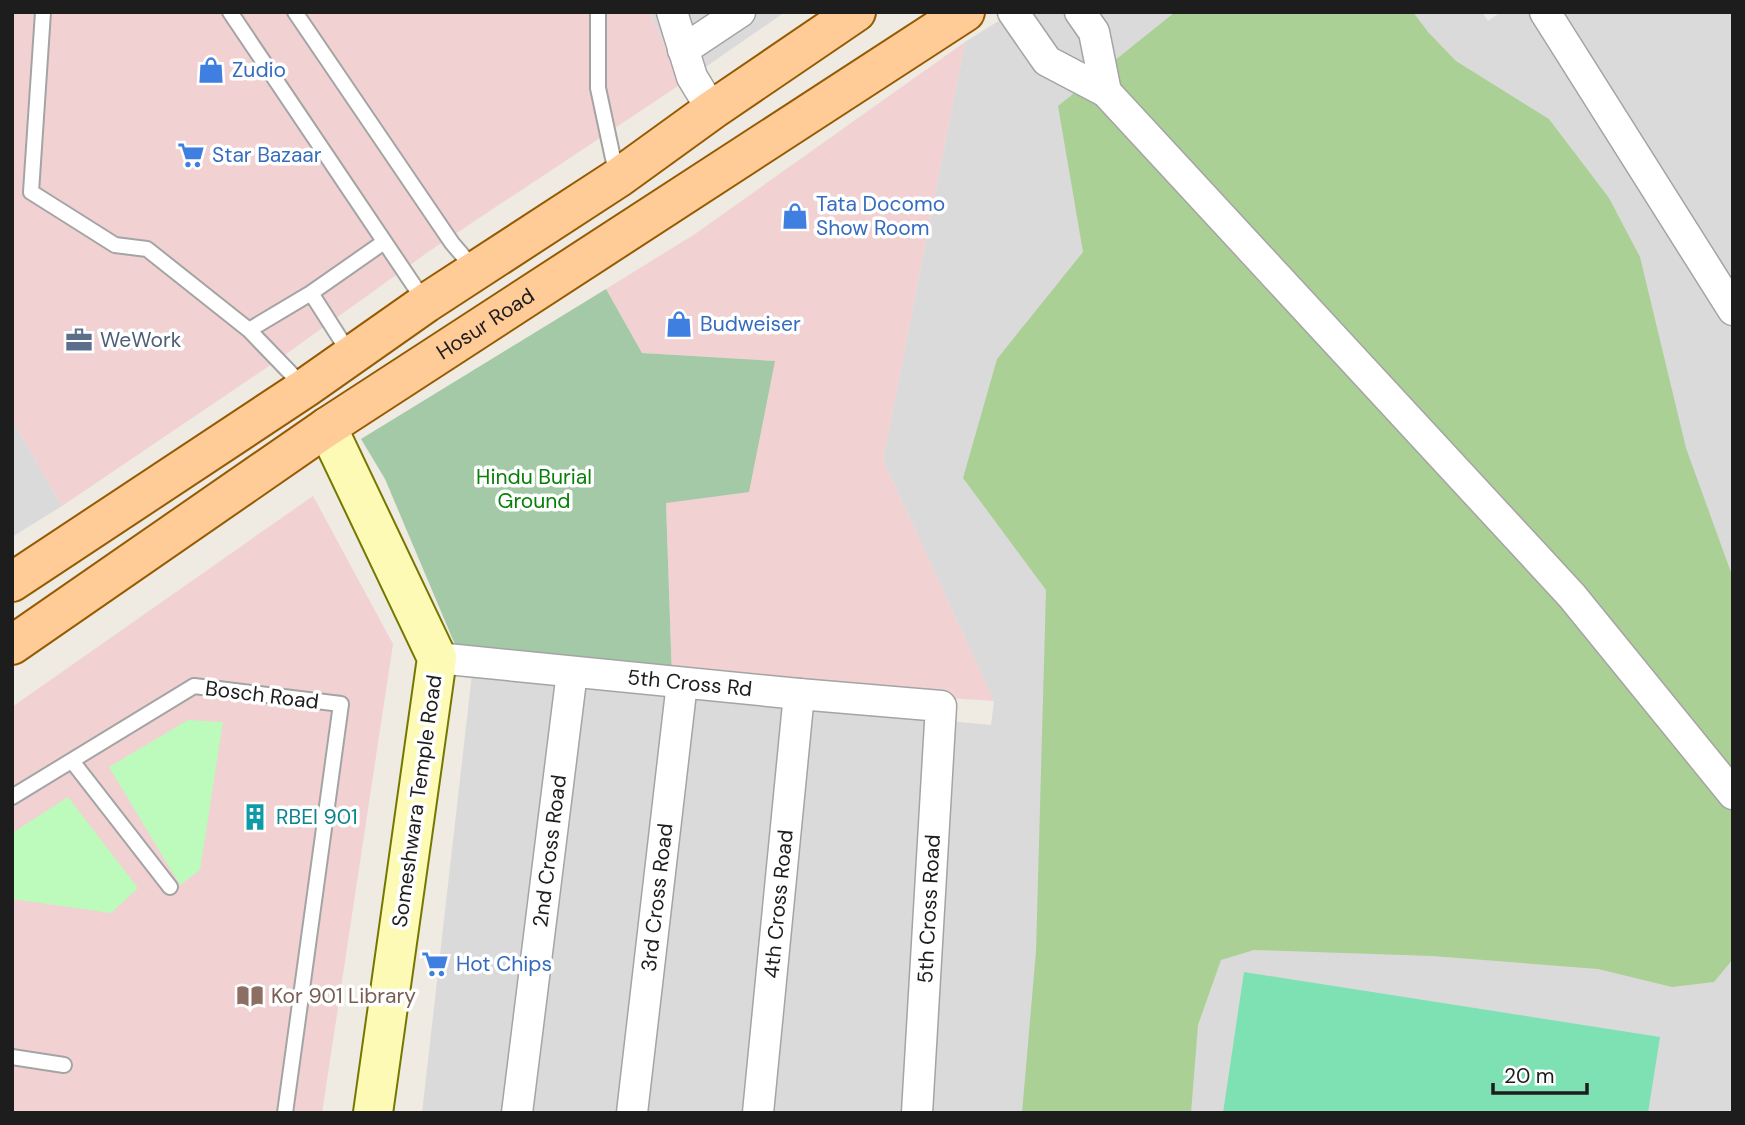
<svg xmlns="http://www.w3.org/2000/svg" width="1745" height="1125" font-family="'DM Sans',sans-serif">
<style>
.residential{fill:#dbdada}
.commercial{fill:#f1d1d2}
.forest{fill:#abd095}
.cemetery{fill:#a3c9a6}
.park{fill:#bdfbbd}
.pitch{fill:#7de1b3}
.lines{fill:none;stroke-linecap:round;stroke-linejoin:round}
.lane-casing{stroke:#a4a4a4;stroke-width:18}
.street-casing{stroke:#a4a4a4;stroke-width:33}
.secondary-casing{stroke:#747801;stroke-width:42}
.primary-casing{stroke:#965a00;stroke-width:42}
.lane{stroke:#fff;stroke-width:14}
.street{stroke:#fff;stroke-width:30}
.secondary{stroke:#fcfab4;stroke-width:38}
.primary{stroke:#ffcb97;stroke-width:38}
.labels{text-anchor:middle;stroke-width:7;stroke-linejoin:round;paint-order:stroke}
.shop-label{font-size:21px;fill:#366cbe;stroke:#fff;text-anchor:start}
.street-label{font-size:21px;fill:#1d1d1d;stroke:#fff}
.service-label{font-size:21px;fill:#4e5e75;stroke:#fff;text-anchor:start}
.park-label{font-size:21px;fill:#077f08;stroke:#fff}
.culture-label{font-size:21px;fill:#0d838f;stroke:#fff;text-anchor:start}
.education-label{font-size:21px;fill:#785e54;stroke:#fff;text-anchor:start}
</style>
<rect width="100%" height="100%" fill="#efeae2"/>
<path class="residential" d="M650 12H785L681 84Z
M1013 12H1482L1488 21 1501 12H1733V1113H422L472 674 991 725 994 701 883 460 965 42Z
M12 420 62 506 12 537Z"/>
<path class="commercial" d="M12 12H650L681 84 428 252 275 362 62 506 12 420Z
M965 42 883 460 994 701 672 679 666 503 775 361 642 353 606 289 695 234Z
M313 496 393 644 322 1113H12V707Z"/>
<path class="forest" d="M1175 12H1413L1428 32 1456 61 1549 119 1609 198 1640 257 1686 448 1733 578V959L1714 982 1672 987 1598 969 1432 956 1254 950 1221 960 1198 1025 1191 1113H1022L1036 951 1046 590 963 478 997 359 1083 252 1058 106Z"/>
<path class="cemetery" d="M606 289 642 353 775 361 749 492 666 503 672 679 459 654 385 479 361 439Z"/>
<path class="park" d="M188 720 223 722 200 870 180 885 109 767Z
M68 797 138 888 111 913 12 899V833Z"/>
<path class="pitch" d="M1244 972 1660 1037 1648 1113H1223Z"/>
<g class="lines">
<defs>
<path id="lane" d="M43 12 31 192 115 245 147 249 249 330 311 293 350 354
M230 12 425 302
M295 12 452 243 475 270
M598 12V88L617 177
M311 293 384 242
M249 330 304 387
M72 761 170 887
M12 797 194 686 341 704 285 1113
M12 1057 64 1065"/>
<g id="street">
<path d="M672 12 692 77 712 110"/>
<path d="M1013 12 1047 61 1106 92 1572 596 1733 794"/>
<path d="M1080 12 1094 32 1106 92"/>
<path d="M1545 12 1733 310"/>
<path d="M683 50 740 12"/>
<path id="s1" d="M437 658 799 694 941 706 917 1113"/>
<path id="s2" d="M517 1113 572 672"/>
<path id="s3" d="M632 1113 682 683"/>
<path id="s4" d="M758 1113 799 694"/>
</g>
<path id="secondary" d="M327 427 437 658 373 1113"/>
<g id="primary">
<path d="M12 582 305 388 426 303 618 178 712 110 856 12"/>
<path id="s5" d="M12 645 327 427 965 12"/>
</g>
</defs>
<use href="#lane" class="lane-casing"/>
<use href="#street" class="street-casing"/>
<use href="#secondary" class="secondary-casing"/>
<use href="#primary" class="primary-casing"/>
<use href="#lane" class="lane"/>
<use href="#street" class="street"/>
<use href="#secondary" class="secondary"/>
<use href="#primary" class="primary"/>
</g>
<defs>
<symbol id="shop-bare" viewBox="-9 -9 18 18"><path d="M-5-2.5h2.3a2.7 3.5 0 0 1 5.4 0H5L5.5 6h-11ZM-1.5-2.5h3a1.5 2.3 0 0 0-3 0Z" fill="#3f7fe0" stroke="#fff" stroke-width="2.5" paint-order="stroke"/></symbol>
<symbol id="supermarket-bare" viewBox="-9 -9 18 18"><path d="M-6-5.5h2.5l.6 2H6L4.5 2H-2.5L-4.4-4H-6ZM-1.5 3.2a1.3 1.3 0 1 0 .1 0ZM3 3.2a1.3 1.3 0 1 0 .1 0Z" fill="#3f7fe0" stroke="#fff" stroke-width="2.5" paint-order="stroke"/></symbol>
<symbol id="office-bare" viewBox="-9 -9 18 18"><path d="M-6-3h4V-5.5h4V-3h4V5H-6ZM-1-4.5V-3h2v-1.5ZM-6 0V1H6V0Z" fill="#5c6f8a" stroke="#fff" stroke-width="2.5" paint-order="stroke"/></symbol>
<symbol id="building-bare" viewBox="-9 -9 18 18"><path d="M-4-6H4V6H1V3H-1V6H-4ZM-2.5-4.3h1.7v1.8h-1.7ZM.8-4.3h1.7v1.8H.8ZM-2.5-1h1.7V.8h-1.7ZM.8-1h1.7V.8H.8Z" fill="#0f9aa8" stroke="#fff" stroke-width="2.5" paint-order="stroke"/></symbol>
<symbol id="library-bare" viewBox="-9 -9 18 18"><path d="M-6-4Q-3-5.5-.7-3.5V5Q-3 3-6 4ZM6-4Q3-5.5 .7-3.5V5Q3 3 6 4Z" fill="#8d6e63" stroke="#fff" stroke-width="2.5" paint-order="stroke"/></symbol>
</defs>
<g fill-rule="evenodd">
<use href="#shop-bare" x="192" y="51" width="38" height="38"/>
<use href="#supermarket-bare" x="172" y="136" width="38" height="38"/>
<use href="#shop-bare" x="776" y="197" width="38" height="38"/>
<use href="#shop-bare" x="660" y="305" width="38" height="38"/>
<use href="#office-bare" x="60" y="321" width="38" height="38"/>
<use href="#building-bare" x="236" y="798" width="38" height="38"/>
<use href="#supermarket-bare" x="416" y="945" width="38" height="38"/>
<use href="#library-bare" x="231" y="977" width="38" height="38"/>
</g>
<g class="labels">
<g class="shop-label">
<text x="232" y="77">Zudio</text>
<text x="212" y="162">Star Bazaar</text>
<text x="816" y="211">Tata Docomo<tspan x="816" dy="24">Show Room</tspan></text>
<text x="700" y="331">Budweiser</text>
<text x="456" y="971">Hot Chips</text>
</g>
<g class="street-label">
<text dy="7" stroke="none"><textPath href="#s5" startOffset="572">Hosur Road</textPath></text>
<text dy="7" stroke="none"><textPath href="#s1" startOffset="254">5th Cross Rd</textPath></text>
<text transform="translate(262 695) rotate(7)" y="7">Bosch Road</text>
<text transform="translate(417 801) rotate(-82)" y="7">Someshwara Temple Road</text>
<text dy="7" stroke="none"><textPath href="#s2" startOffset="264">2nd Cross Road</textPath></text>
<text dy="7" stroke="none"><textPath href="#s3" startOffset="217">3rd Cross Road</textPath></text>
<text dy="7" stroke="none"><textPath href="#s4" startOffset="210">4th Cross Road</textPath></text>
<text transform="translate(929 909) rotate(-87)" y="7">5th Cross Road</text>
</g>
<g class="service-label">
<text x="100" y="347">WeWork</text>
</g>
<g class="park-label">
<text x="534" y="484">Hindu Burial<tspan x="534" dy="24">Ground</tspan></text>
</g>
<g class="culture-label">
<text x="276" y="824">RBEI 901</text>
</g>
<g class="education-label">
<text x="271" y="1003">Kor 901 Library</text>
</g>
</g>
<rect width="1745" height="1125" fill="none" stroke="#1d1d1d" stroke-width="28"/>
<path d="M1493 1083v10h94v-10" fill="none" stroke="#1d1d1d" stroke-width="3.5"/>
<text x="1504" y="1083" font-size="21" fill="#1d1d1d" stroke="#ffffff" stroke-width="5" paint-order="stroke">20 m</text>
</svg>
